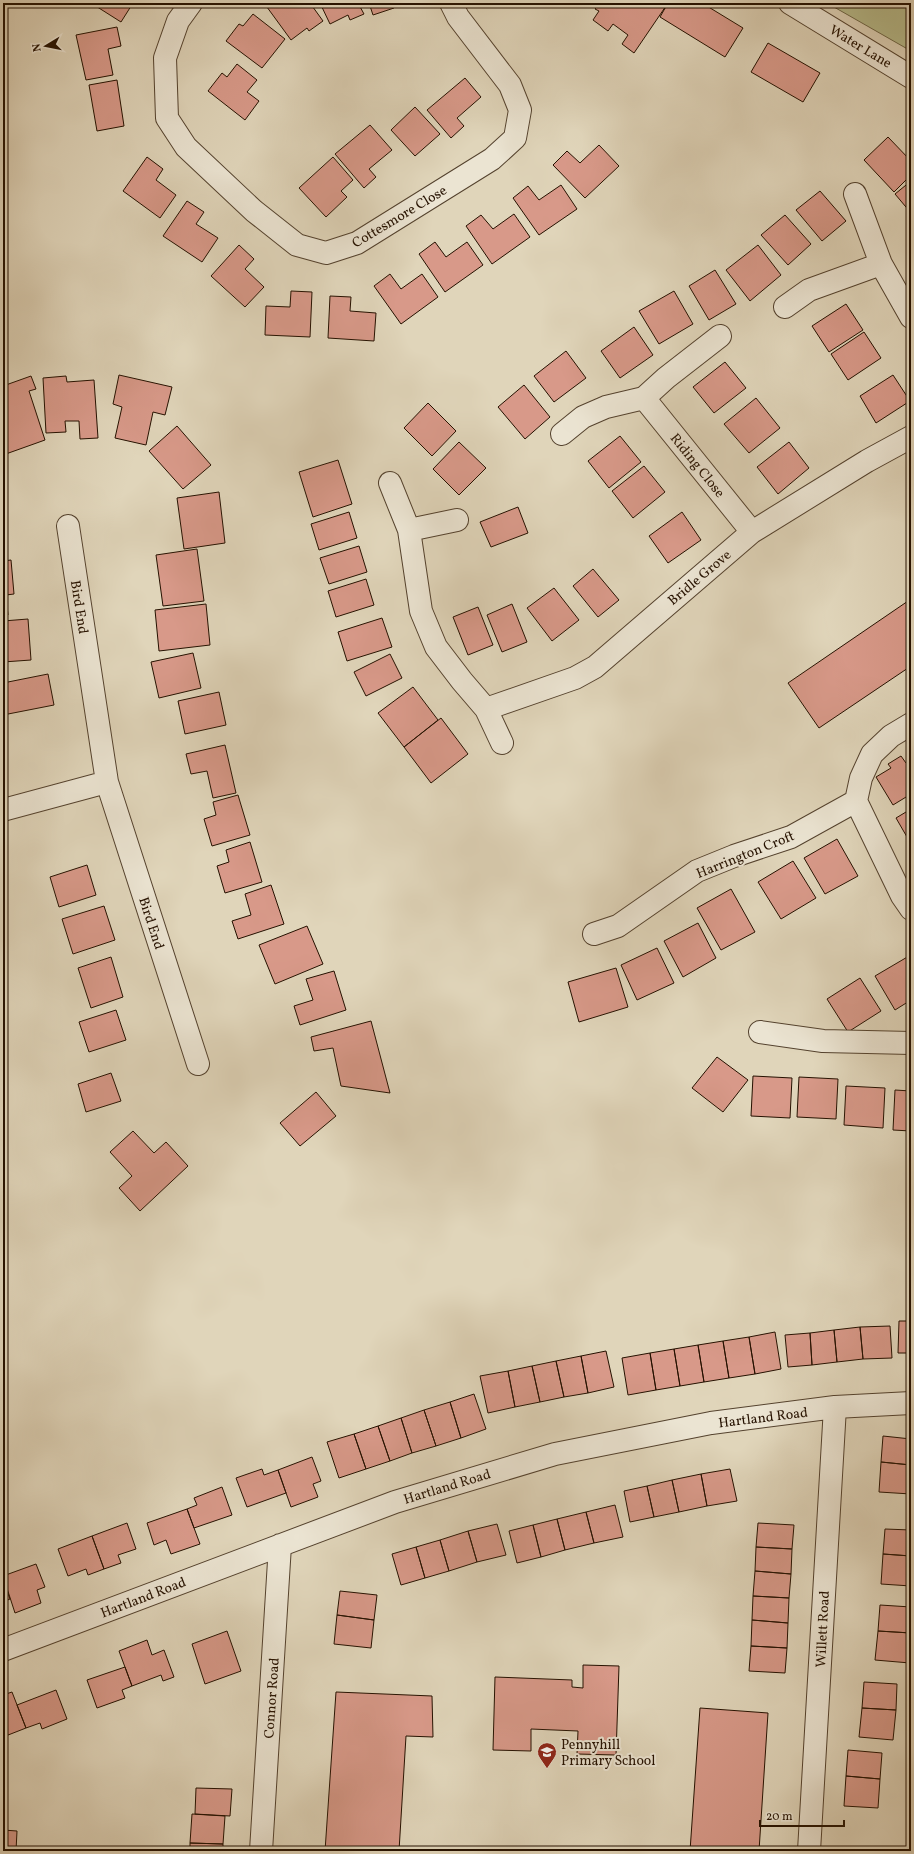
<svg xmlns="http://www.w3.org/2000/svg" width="914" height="1854" font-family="Vollkorn,serif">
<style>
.green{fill:#b7bc8c;stroke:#6e6646}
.building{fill:#d89989;stroke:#251100}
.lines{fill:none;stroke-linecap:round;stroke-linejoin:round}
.minor-casing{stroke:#54422e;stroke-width:24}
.minor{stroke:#ebe4d2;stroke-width:22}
.labels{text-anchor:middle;stroke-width:4;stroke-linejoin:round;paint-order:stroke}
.street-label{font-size:14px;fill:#251100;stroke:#ebe4d2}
.poi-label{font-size:14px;fill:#251100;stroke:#ebe4d2;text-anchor:start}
</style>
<rect width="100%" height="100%" fill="#e0d5ba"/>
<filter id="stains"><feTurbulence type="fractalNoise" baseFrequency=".005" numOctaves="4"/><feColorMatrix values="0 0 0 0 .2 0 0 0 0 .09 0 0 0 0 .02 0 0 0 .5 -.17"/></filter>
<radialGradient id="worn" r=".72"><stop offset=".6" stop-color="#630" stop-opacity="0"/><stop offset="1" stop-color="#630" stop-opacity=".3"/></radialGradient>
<path class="green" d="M827 3H911V51Z"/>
<path class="building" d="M91 3H133L121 22Z
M264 3H310L323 21 309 31 307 28 291 40Z
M320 3H358L364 14 350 20 348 15 330 24Z
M369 3H393L394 8 373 15Z
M600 3H668L634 53 622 44 628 35 613 24 608 31 593 20 599 11 595 9Z
M668 3H702L743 28 725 57 660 17Z
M253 14 285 39 262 68 226 41 239 24 243 26Z
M117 27 121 46 108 49 113 75 86 80 76 35Z
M768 43 820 73 803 102 751 72Z
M237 64 257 80 247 92 259 101 245 120 208 91 222 73 227 77Z
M465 78 481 97 457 118 464 126 451 138 427 110Z
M117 80 124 126 97 131 89 85Z
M415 107 440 134 415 156 391 130Z
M370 125 392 150 369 169 376 177 364 188 335 154Z
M888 137 911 161V175L894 192 864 160Z
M599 145 619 166 585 198 553 165 567 151 580 163Z
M147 157 163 169 156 180 176 195 160 218 123 191Z
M333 157 353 180 341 191 347 197 326 217 299 188Z
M911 181V213L895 194Z
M561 185 577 209 539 235 513 198 528 186 539 200Z
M820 191 846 221 822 241 796 210Z
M187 201 204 212 196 224 218 238 202 262 163 236Z
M514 214 530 237 492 264 466 226 481 215 493 229Z
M785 215 811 244 788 265 761 235Z
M435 242 446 257 467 242 483 265 445 292 419 254Z
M239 245 254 259 245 269 264 287 245 307 211 276Z
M758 245 781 275 750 301 726 270Z
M715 270 736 304 709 320 689 286Z
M390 274 401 289 422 274 438 297 401 324 374 286Z
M291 291 312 292 310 337 265 335 266 306 290 307Z
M674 291 693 324 659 344 639 311Z
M330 296 351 297 350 311 376 313 374 341 328 338Z
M846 304 863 330 829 352 812 326Z
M634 327 653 355 620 378 601 351Z
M864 332 881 358 848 380 831 354Z
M566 351 586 378 554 402 534 376Z
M725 362 746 388 714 413 693 387Z
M119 375 172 387 165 415 153 412 146 445 115 438 122 407 113 404Z
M893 375 910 401 876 423 860 396Z
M31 376 36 389 29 391 45 440 3 455V386Z
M66 376 67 382 94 380 98 438 80 439 79 421H65L66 432 46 433 43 378Z
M524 385 550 417 525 439 498 407Z
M756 398 780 428 749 453 724 424Z
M428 403 456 431 432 456 404 428Z
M177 426 211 465 183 489 149 451Z
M620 436 641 462 609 488 588 461Z
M459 442 486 468 459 495 433 469Z
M789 442 809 468 778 494 757 467Z
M338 460 352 504 313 517 299 472Z
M644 466 665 492 633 518 612 491Z
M219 492 225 543 184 549 177 498Z
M518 507 528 533 491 547 480 522Z
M349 512 357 538 319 550 311 524Z
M682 512 701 540 668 563 649 536Z
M359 546 367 572 329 584 320 558Z
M197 549 204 601 163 606 156 555Z
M11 560 14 594 6 595 8 615H3V561Z
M593 569 619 600 598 617 573 586Z
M366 579 374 605 336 617 328 591Z
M554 588 579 620 552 641 527 608Z
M911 599V666L819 728 788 683Z
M206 604 210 645 159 651 155 610Z
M512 604 527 642 502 652 487 615Z
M478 607 493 645 468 655 453 617Z
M382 618 392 647 347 661 338 632Z
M28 619 31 660 3 662V621Z
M193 653 201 688 159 698 151 662Z
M390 654 402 678 366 696 354 672Z
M48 674 54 705 3 715V683Z
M413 687 438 720 404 747 378 713Z
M219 692 226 725 185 734 178 701Z
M441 718 468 754 431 783 404 747Z
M225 745 236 793 213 798 207 771 191 774 186 754Z
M901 756 906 763 911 760V794L893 805 876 777 891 768 888 764Z
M238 795 250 835 212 846 204 819 216 815 213 802Z
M911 809V835L907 837 896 818Z
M837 839 858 876 825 894 804 858Z
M250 842 262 882 225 893 217 866 229 862 226 850Z
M793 861 816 898 781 919 758 882Z
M87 865 96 895 59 907 50 877Z
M271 885 284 924 238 939 232 921 251 915 245 894Z
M731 889 755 932 721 950 697 908Z
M104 906 115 940 73 954 62 919Z
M698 923 716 958 683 977 664 941Z
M307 926 323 964 275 984 259 945Z
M657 948 674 983 637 1000 621 965Z
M909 956 911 959V1000L895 1010 875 976Z
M111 957 123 997 91 1008 78 968Z
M616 968 628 1007 579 1022 568 982Z
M334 971 346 1010 300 1025 294 1006 313 1000 306 979Z
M860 978 881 1011 848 1032 827 999Z
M116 1010 126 1040 89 1052 79 1022Z
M371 1021 390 1093 341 1086 333 1048 314 1051 311 1037Z
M717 1057 748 1080 723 1112 692 1088Z
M111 1073 121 1101 86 1112 78 1084Z
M753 1076 792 1078 790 1118 751 1116Z
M799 1077 838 1079 836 1119 797 1117Z
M846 1086 885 1088 883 1128 844 1125Z
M895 1090 911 1091V1131L893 1130Z
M316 1092 336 1116 300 1146 280 1123Z
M133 1131 154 1153 166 1142 188 1166 140 1211 119 1188 132 1176 110 1152Z
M899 1321H911V1353H898Z
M890 1326 892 1358 863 1359 860 1327Z
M860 1327 863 1359 837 1362 834 1330Z
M834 1330 837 1362 812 1365 810 1333Z
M775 1332 781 1369 755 1374 749 1337Z
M810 1333 812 1365 788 1367 785 1335Z
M749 1337 755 1374 729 1378 723 1341Z
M723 1341 729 1378 704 1382 698 1345Z
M698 1345 704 1382 680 1386 674 1349Z
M674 1349 680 1386 656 1390 650 1353Z
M606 1351 614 1387 588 1393 581 1356Z
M650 1353 656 1390 628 1395 622 1358Z
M581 1356 588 1393 564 1397 556 1361Z
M556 1361 564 1397 540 1402 532 1366Z
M532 1366 540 1402 515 1407 508 1371Z
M508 1371 515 1407 488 1413 480 1376Z
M474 1394 486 1429 461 1438 450 1402Z
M450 1402 461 1438 436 1446 424 1410Z
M424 1410 436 1446 412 1453 401 1418Z
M401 1418 412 1453 390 1461 378 1426Z
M378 1426 390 1461 366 1469 354 1434Z
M354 1434 366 1469 339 1478 327 1442Z
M883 1436 911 1439V1465L881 1462Z
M312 1457 321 1481 313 1484 318 1497 291 1507 278 1470Z
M881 1462 911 1465V1494L879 1492Z
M262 1469 264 1475 278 1470 286 1493 247 1507 236 1478Z
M730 1469 737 1501 707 1506 701 1474Z
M701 1474 707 1506 679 1512 672 1480Z
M672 1480 679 1512 654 1517 647 1486Z
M647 1486 654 1517 630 1522 624 1491Z
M222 1487 232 1515 194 1528 187 1509 197 1505 194 1498Z
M615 1505 623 1537 594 1543 586 1512Z
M187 1509 200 1544 171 1554 166 1540 154 1545 147 1523Z
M586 1512 594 1543 565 1550 557 1519Z
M557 1519 565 1550 541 1557 533 1525Z
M127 1523 136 1549 118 1555 121 1563 104 1569 92 1536Z
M758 1523 794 1525 792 1549 756 1547Z
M497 1524 506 1555 477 1562 468 1531Z
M533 1525 541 1557 517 1563 509 1531Z
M885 1529 911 1530V1556L883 1554Z
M468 1531 477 1562 449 1571 440 1540Z
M92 1536 104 1569 88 1575 86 1569 68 1576 58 1549Z
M440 1540 449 1571 425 1578 416 1547Z
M416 1547 425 1578 401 1585 392 1554Z
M756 1547 792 1549 791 1574 755 1571Z
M883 1554 911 1556V1586L881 1584Z
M36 1564 45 1587 37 1590 41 1603 15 1613 3 1576Z
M755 1571 791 1574 789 1598 753 1596Z
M3 1580 10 1599 3 1602Z
M340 1591 377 1595 374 1620 337 1615Z
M753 1596 789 1598 788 1623 752 1620Z
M880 1605 911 1607V1633L878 1631Z
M337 1615 374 1620 371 1648 334 1644Z
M752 1620 788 1623 787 1648 751 1646Z
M227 1631 241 1671 205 1684 192 1644Z
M878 1631 911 1633 910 1663 875 1660Z
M147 1640 152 1655 164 1650 174 1677 163 1681 161 1675 132 1686 119 1651Z
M751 1646 787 1648 785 1673 749 1671Z
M583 1665 619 1666 616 1755 577 1754 578 1731 531 1729V1751L493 1750 495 1677 572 1680V1687L583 1688Z
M125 1667 132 1686 122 1690 125 1698 97 1708 87 1680Z
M864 1682 897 1684 896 1710 862 1708Z
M56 1690 67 1719 42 1729 40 1723 26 1728 17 1705Z
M12 1692 26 1728 3 1737V1695Z
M336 1692 432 1696 433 1737 406 1736 399 1851H325Z
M700 1708 768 1713 759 1851H690Z
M862 1708 896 1710 893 1740 859 1737Z
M848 1750 882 1753 880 1779 846 1776Z
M846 1776 880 1779 878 1808 844 1806Z
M196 1788 232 1789 230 1816 195 1814Z
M192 1814 225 1816 223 1844 190 1843Z
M3 1830 17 1831 16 1851H3Z
M190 1843 223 1844V1851H190Z
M854 1848 885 1851H854Z"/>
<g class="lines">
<defs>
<path id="minor" d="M191 3 178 21 165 58 167 118 186 147 254 211 297 245 326 253 357 243 492 159 515 138 520 110 510 85 458 17 451 3
M790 3 911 77
M855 194 881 264 911 317
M785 307 809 290 881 264
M644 398 752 532
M562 434 583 417 606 407 644 398 666 378 720 336
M390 483 409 530 421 611 436 647 462 681 486 709 502 743
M68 526 107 782 198 1064
M409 530 457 520
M486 709 575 678 595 667 752 532 867 461 911 437
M911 724 891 736 872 754 861 778 856 801 902 896 911 909
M3 810 107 782
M594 934 618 926 697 871 734 856 791 837 856 801
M760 1032 823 1041 911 1043
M3 1650 395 1502 555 1454 711 1423 835 1407 911 1403
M261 1851 280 1545
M809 1851 835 1407"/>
</defs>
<use href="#minor" class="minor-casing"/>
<use href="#minor" class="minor"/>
</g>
<defs>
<symbol id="school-pin" viewBox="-11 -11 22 30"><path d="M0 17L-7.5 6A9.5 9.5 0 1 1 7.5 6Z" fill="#8f2418" stroke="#ebe4d2"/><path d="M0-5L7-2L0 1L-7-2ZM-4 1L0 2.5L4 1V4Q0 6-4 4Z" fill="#fff"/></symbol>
</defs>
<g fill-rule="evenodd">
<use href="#school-pin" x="536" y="1741" width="22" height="30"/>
</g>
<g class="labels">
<g class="street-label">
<text transform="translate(861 46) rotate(31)" y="5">Water Lane</text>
<text transform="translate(399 216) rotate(-31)" y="5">Cottesmore Close</text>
<text transform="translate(698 465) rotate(51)" y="5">Riding Close</text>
<text transform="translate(699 577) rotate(-40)" y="5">Bridle Grove</text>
<text transform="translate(80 607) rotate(81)" y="5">Bird End</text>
<text transform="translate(745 854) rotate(-22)" y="5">Harrington Croft</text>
<text transform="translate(152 923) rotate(72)" y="5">Bird End</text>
<text transform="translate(763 1417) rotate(-7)" y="5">Hartland Road</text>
<text transform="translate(447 1486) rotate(-17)" y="5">Hartland Road</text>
<text transform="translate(143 1597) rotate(-21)" y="5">Hartland Road</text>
<text transform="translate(822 1629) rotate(-87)" y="5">Willett Road</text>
<text transform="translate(271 1698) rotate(-86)" y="5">Connor Road</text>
</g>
<g class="poi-label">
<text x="561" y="1749">Pennyhill<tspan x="561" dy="16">Primary School</tspan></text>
</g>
</g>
<rect width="914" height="1854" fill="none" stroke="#e0d5ba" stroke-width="16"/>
<rect x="4" y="4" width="906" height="1846" fill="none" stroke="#251100" stroke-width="2"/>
<rect x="8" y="8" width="898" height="1838" fill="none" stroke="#251100"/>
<g transform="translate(46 46) rotate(260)" stroke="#ebe4d2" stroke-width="3" paint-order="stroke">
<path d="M0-3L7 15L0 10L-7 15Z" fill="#251100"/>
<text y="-6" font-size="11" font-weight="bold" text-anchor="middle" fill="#251100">N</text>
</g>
<path d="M760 1820v6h84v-6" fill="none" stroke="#251100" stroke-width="2"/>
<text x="766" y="1820" font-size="12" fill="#251100" stroke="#ebe4d2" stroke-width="3" paint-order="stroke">20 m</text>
<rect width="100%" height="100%" filter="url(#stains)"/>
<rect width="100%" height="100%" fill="url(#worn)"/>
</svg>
